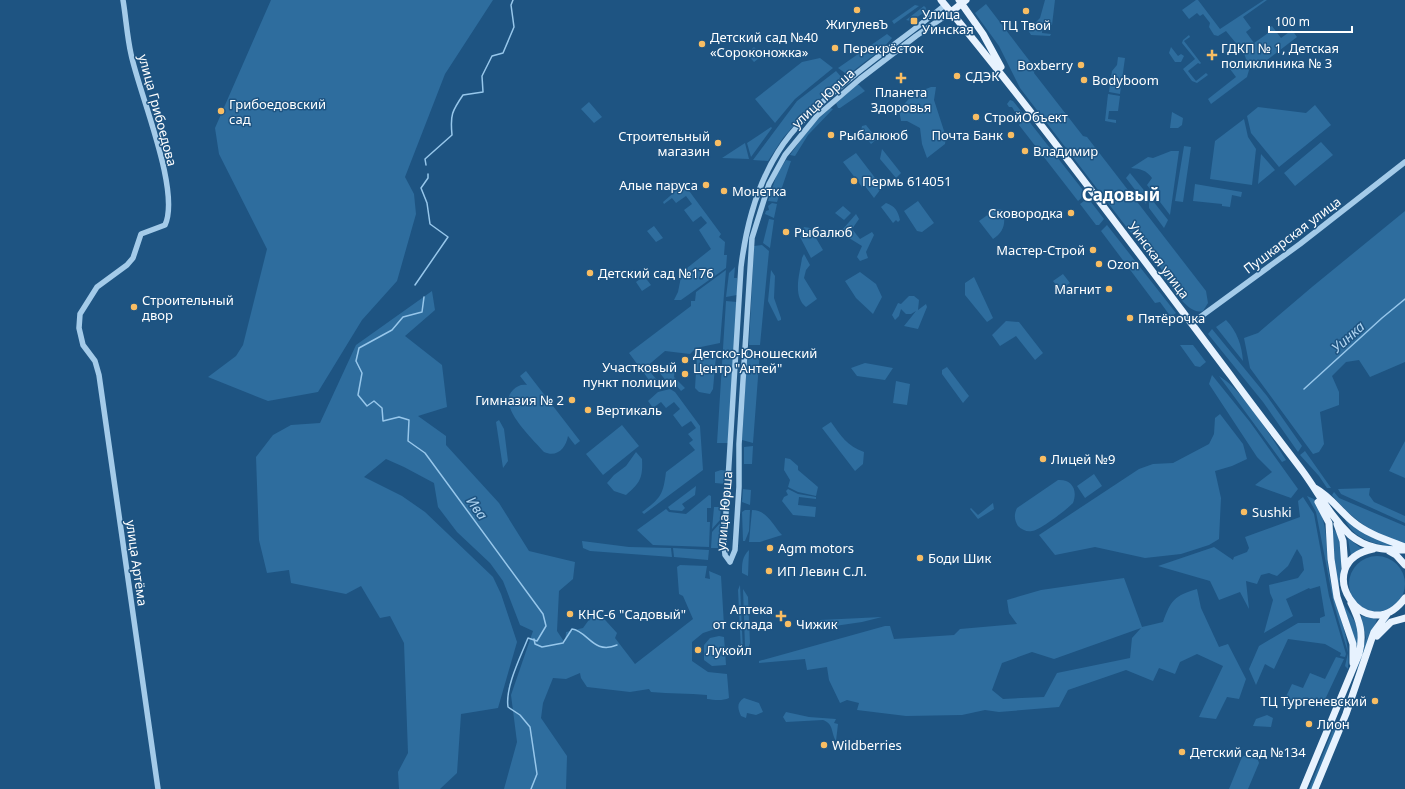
<svg xmlns="http://www.w3.org/2000/svg" width="1405" height="789" font-family="'Noto Sans',sans-serif">
<style>
.green{fill:#2e6d9e;fill-rule:evenodd}
.lines{fill:none;stroke-linecap:round;stroke-linejoin:round}
.stream{stroke:#97c7eb;stroke-width:1.5}
.minor{stroke:#a4cbe9;stroke-width:5.5}
.major{stroke:#e7f2fe;stroke-width:7}
.poi-dot{fill:#f8bd63;stroke:#1e5482;stroke-width:1.5}
.labels{text-anchor:middle;stroke-width:3;stroke-linejoin:round;paint-order:stroke}
.poi-label{font-size:13px;fill:#fff;stroke:#1e5482;text-anchor:start}
.street-label{font-size:13px;fill:#fff;stroke:#1e5482}
.water-label{font-size:14px;font-style:italic;fill:#afd4f1;stroke:#1e5482}
.district-label{font-size:17px;font-weight:bold;fill:#fff;stroke:#1e5482}
</style>
<rect width="100%" height="100%" fill="#1e5482"/>
<path class="green" d="M271 0H493L445 74 405 177 414 194 416 214 397 281 362 320 318 392 268 401 208 377 236 356 243 345 267 249 219 154 215 128Z
M1045 0H1055L1052 25 1043 24 1042 33 1051 34 1050 36 1031 35 1028 30 1040 18Z
M1196 0H1198L1220 29 1264 0H1267L1243 17 1251 28 1246 32 1254 43 1271 31 1269 28 1272 26 1281 38 1292 30 1297 37 1254 70 1248 65 1244 53 1226 31 1218 36 1214 35 1209 27 1210 23 1203 14 1200 16 1197 13 1189 19 1182 10Z
M986 4 1035 68 1034 73 1083 136 1087 137 1206 291 1208 303 1203 311C1188 316 1171 285 1162 275L1163 272C1153 255 1144 246 1131 233L1020 88 999 46 975 13Z
M915 5 919 6 894 24 892 21Z
M924 6 926 8 925 12 911 21 906 20Z
M887 34 892 38 884 47 848 75 838 68Z
M1189 35 1190 37 1184 41 1201 63 1200 64 1198 63 1188 71 1196 81 1206 73 1208 75 1197 83 1192 81 1183 69 1195 59 1182 43 1183 40Z
M754 47 762 56 754 62 747 54Z
M1171 47 1178 56 1181 54 1184 56 1181 62H1175L1169 53Z
M1118 57 1125 58 1120 94 1109 92 1112 71 1117 65Z
M820 58 833 68 795 99 775 123 755 99 802 62Z
M1241 62 1249 70 1247 77 1211 104 1208 99 1236 77 1230 69Z
M836 71 843 79 809 108 783 138 768 161 753 160 797 101Z
M857 85H859L865 91 840 108H838L836 103Z
M931 87H936L934 100 946 137 945 144 927 158 922 144 920 128 907 121H901L899 110 913 94Z
M1108 94 1120 96 1118 111H1109L1108 119 1116 120V123L1105 121Z
M1010 100 1013 101 1086 194 1078 201 1019 125 1021 122 1012 107H1009L1007 104Z
M589 102 602 117 594 123 581 109Z
M1315 105 1331 125 1279 167 1251 133 1247 116 1258 107 1306 113Z
M830 108 833 109 808 135 795 156 790 155 810 127Z
M1172 112 1183 118 1182 125 1178 128H1170Z
M1244 119 1248 137 1256 149 1252 185 1210 179 1215 141Z
M866 125 877 139 871 144 861 131 862 126Z
M771 127 772 128 751 157 747 143Z
M1321 142 1333 155 1295 186 1284 173Z
M745 143 749 159 722 158Z
M1184 146 1191 147 1183 202 1175 201Z
M882 149 901 173 896 178 880 159Z
M1171 151H1179L1170 215 1147 185 1152 178C1146 170 1141 169 1131 168L1148 157 1153 158Z
M856 153 879 183 880 190 874 198 865 186 862 187 843 162Z
M1261 154 1275 170 1258 184Z
M786 160 791 161 777 202 768 201 777 174Z
M1130 173 1147 194 1146 204 1126 178Z
M684 184 721 234 719 237 725 242 724 255H727L726 268 681 300H674L678 292 682 272 711 249 699 230 707 223 701 216 693 222 684 210 692 204 686 196 676 203 672 198 664 204 663 202Z
M1195 184 1242 192 1241 197 1232 195 1230 207 1222 206V204L1193 201Z
M1149 196 1168 220 1164 228 1149 208Z
M1088 198 1104 219 1099 225H1096L1080 204Z
M918 201 934 223 922 232 917 231 904 211Z
M772 203 777 204 774 218 765 214 766 211 769 210 768 206Z
M886 203C895 206 898 211 900 220L898 222 896 220 893 223 881 207Z
M843 206 851 213 844 220 835 213Z
M996 209 1003 210C1006 223 1004 232 993 239L979 221Z
M1405 211V362L1370 377 1359 360 1346 362 1332 376 1339 392V405L1320 412 1324 444 1319 452 1313 454 1250 368 1244 338 1258 333 1312 287Z
M856 214 859 219 852 229 860 239 872 232 874 235 866 252 868 258 860 261 857 257 862 246 849 238 843 229Z
M769 219 774 220 770 248 763 243Z
M1107 225 1176 313 1171 317 1160 302 1155 303 1101 231Z
M654 226 663 238 656 242 647 231Z
M804 227 810 228 823 250 811 258 800 237Z
M762 245 769 251 760 345H749L754 246Z
M804 254 810 265 806 270 804 278 817 299 806 307C792 296 800 273 802 258Z
M735 267 734 278H737V295L726 297 729 273Z
M726 270 720 343 696 348 690 354 665 351 646 367 657 380 652 384 629 353 691 306V301H695L696 292Z
M771 270 775 276 774 298 781 318V320L778 321 768 301Z
M860 272 876 284 882 297 873 314 856 298 845 281Z
M1063 274 1070 283 1060 290 1053 281Z
M644 276 651 285 642 291 636 282Z
M974 277 993 318 987 322 965 295V283Z
M432 291 435 310 405 336 442 365 447 407 418 416 446 436V445L499 503 529 551 575 562 573 579 559 591 557 631 565 643 566 632 583 628 596 610 617 633 615 638 635 664 693 619 683 596 679 594 677 567 680 565 707 566 705 578 710 579 709 571 721 576 724 625 718 628 703 633 692 642V661L708 672 727 674 729 698C723 701 714 700 707 699V695C688 693 670 694 651 692L649 689 630 692 587 687 581 678 580 673 566 679 553 678 543 703 541 718 567 756 566 789H504L517 742 511 695 533 631 520 625 503 581 490 563 457 532 438 507 434 483 404 467 386 459 364 477 402 496 425 512 493 577 501 594 517 642 498 708 461 714 457 773 440 789H399L398 772 408 753 404 643 390 616 380 618 361 586 346 594 291 583 289 570 267 573 259 540 256 457 273 435 291 425 320 423 356 345Z
M909 296H914L919 300 918 310 926 304 927 307 918 329 904 326 916 311 911 314H906L901 309 899 316 895 320 892 315 898 303 901 304Z
M726 301 737 302 729 443H717Z
M1226 320C1237 331 1242 346 1243 361L1216 327Z
M1006 321 1019 322 1043 353 1035 360 1016 336 1000 346 992 335Z
M1212 329 1267 396 1302 446 1298 452 1263 402 1208 334Z
M1180 345H1193L1206 362 1200 367 1195 366Z
M701 351 713 352 716 356 713 389 710 394 699 392 695 388 697 356Z
M760 351 753 443 742 440 747 358 750 353Z
M672 361 676 362 674 377 685 388 681 391 677 386 667 382 659 372Z
M865 363 893 368 885 380 857 376 851 368Z
M947 367 969 396 963 403 942 374V370Z
M526 371 580 441 575 445 568 436C566 448 557 458 544 452 533 439 496 406 513 390 517 386 521 384 527 385L520 376Z
M1212 375 1250 422 1298 489 1291 498 1255 485 1272 472 1257 457 1209 384Z
M1219 376C1243 390 1270 435 1286 460L1282 462Z
M896 381 910 384 907 405 893 403Z
M670 389 675 392 700 426 703 470 644 514 642 512C661 498 663 495 666 472L695 450 689 443 693 440 688 434 696 428 691 421 682 427 673 415 680 409 674 402 666 408 661 402 653 408 648 401 658 392Z
M1220 414 1243 444 1247 459 1232 466 1215 471 1221 498 1219 539 1209 545 1181 554 1145 558 1095 547 1055 555 1039 535 1139 469 1153 464 1173 463 1209 444 1214 434 1215 418Z
M499 420 504 429 508 461 503 468 496 422Z
M831 422C841 436 847 446 864 452L863 464 855 471 822 428Z
M622 425 639 446 603 475 586 454Z
M1405 441V478L1389 471Z
M753 446 752 464H744V447Z
M1305 451 1331 488H1327L1319 476 1300 455Z
M636 452 642 459C643 478 640 483 626 495L614 491 607 483 614 475 626 466Z
M785 458 790 459 798 466V470L818 487 816 496 798 492 788 487 790 480 784 470Z
M721 470 727 471 726 484 715 483V472Z
M1094 474 1102 486 1085 498 1077 486Z
M1058 480C1072 479 1078 490 1073 503 1067 509 1041 530 1032 531 1027 532 1022 530 1018 526 1014 520 1014 514 1017 508Z
M696 486 695 495 682 504 685 508 682 511 670 510 668 507Z
M1370 488 1369 495 1374 502 1405 516V523L1341 494 1338 489Z
M743 489 751 490 750 505 742 502Z
M788 489 798 494 816 497V499L799 497 798 505 816 507 815 517 793 515 782 501 784 497 788 495 786 491Z
M1334 492 1339 498 1405 526V544C1375 537 1351 518 1332 495Z
M709 495 711 496V508H707V522H710L709 547 653 545 637 530 666 509 669 512 686 514Z
M1307 496 1314 499C1331 527 1324 549 1330 579 1336 610 1351 636 1348 669L1345 666 1348 653 1334 605 1316 512Z
M1303 497 1314 514 1329 596 1346 654 1345 657 1340 656 1341 653 1325 644 1288 639 1274 669 1265 664 1256 685 1249 669 1259 646 1298 623H1320V618L1325 616 1320 586 1310 589 1309 588 1286 599 1293 616 1264 633 1273 600 1270 593 1269 585 1298 578 1304 570 1302 557 1297 549 1288 566 1277 576 1269 573 1261 575 1257 584 1246 581 1249 609 1240 592 1219 600 1210 581 1158 566 1214 547 1233 560 1234 557 1247 552 1249 548 1245 537 1300 517 1298 501Z
M993 503 994 509 978 519 970 509 971 508 978 515Z
M714 507H721L720 520 712 529Z
M745 510H750L749 531 745 541H743L742 512Z
M752 510C767 510 773 525 782 535L760 542H749Z
M1344 517 1401 548C1379 545 1352 541 1344 517Z
M721 522 718 548H711L712 532Z
M1333 529C1348 541 1340 571 1339 588L1334 563Z
M1348 539H1349L1362 549 1351 556Z
M582 541 629 547 671 548 672 557 590 551 583 548Z
M673 548 709 550 708 560 674 557Z
M749 550 748 576 742 573C742 563 742 557 749 550Z
M1349 584a28 28 0 1 1 56 0a28 28 0 1 1-56 0Z
M1124 578 1142 627 1163 622C1171 600 1174 596 1197 589L1201 608 1219 647 1228 644 1246 679 1239 699 1227 697 1216 719 1199 717 1223 666 1197 654 1180 662 1175 674 1159 668 1153 681 1126 670 1068 690 1059 707 999 712 985 710 962 715 906 716 857 710 859 703 847 700 840 703 829 680 827 667 807 670 805 659 759 663V661L885 626H890L894 639 954 635 960 629 1017 624 1009 613 1007 600 1041 590ZM1141 628 1132 638 1130 658 1057 673 1044 697 1003 699 992 690 1002 663 1032 652 1054 659Z
M740 585 743 652 741 651 738 590Z
M743 589 748 597 750 643 748 649 745 647Z
M1343 604C1357 624 1360 625 1357 651Z
M1361 616 1377 619 1359 670 1357 669 1366 638Z
M882 617 862 622 821 628 820 620Z
M719 636 724 637 726 665 712 666 704 660V645L710 638Z
M1336 657 1344 659 1321 708 1301 699 1291 705 1283 703 1292 684 1303 688 1310 673 1325 679Z
M744 698 759 703 763 712 756 715 747 713 746 718 741 716C738 709 736 703 744 698Z
M786 712 809 717 836 719 834 723 838 724 836 741C831 733 834 724 823 720L786 722 783 717Z
M1267 715 1273 718 1271 727 1253 726 1256 719Z
M1334 727 1337 729 1312 789H1309Z
M1246 755 1258 760 1259 763 1248 789H1229L1242 757Z"/>
<g class="lines">
<path class="stream" d="M426 165 425 159 452 135C450 115 452 111 463 95L483 92 482 76 492 56 503 53 514 27 511 5 513 0
M415 285 448 237 430 224 427 203 421 188 428 178V174
M424 297 422 312 403 317 392 330 359 348 356 361 362 373 358 395 367 406 374 401 382 408 383 421 399 417 409 420 408 441 425 453 543 614 546 626 537 641 528 638C521 656 505 687 508 707L520 715 530 727 537 774 531 789
M1304 389 1382 318 1405 299
M534 639 535 644 542 647 563 643 572 629C588 631 593 655 617 645"/>
<path class="minor" d="M123 0C126 18 127 36 131 54 139 93 181 191 165 225L141 234 133 258 127 265 97 287 80 314 79 328 83 345 95 361 99 375 158 789
M1192 323 1300 244 1405 162
M730 562 725 555 724 545 741 267C746 226 756 187 778 152 794 126 817 106 840 87 874 58 911 33 945 5
M730 562 735 550 739 487V444L752 238 769 184 785 155 817 116 860 79 916 36 951 12"/>
<path class="major" d="M941 0C1042 122 1136 250 1231 376 1255 409 1280 441 1304 473 1319 494 1331 517 1350 535 1367 549 1384 550 1405 550
M959 0 983 34 1001 67
M951 12 966 0
M1315 488C1330 496 1339 510 1352 521 1367 534 1387 540 1405 547
M1318 502 1329 523 1331 559 1337 597 1353 644V663
M1337 524 1343 541 1345 568
M1373 549C1308 562 1365 652 1405 598
M1389 551 1396 555 1405 565
M1377 636 1391 622 1405 618
M1303 789 1359 654C1364 634 1360 621 1351 603
M1315 789 1346 714 1374 632 1388 613"/>
</g>
<g class="poi-dot">
<circle cx="857" cy="10" r="4"/>
<circle cx="1026" cy="11" r="4"/>
<rect x="910" y="17" width="8" height="8" rx="2"/>
<circle cx="702" cy="44" r="4"/>
<circle cx="835" cy="48" r="4"/>
<path d="M1210 49h4v4h4v4h-4v4h-4v-4h-4v-4h4z"/>
<circle cx="1081" cy="65" r="4"/>
<circle cx="957" cy="76" r="4"/>
<path d="M899 72h4v4h4v4h-4v4h-4v-4h-4v-4h4z"/>
<circle cx="1084" cy="80" r="4"/>
<circle cx="221" cy="111" r="4"/>
<circle cx="976" cy="117" r="4"/>
<circle cx="831" cy="135" r="4"/>
<circle cx="1011" cy="135" r="4"/>
<circle cx="718" cy="143" r="4"/>
<circle cx="1025" cy="151" r="4"/>
<circle cx="854" cy="181" r="4"/>
<circle cx="706" cy="185" r="4"/>
<circle cx="724" cy="191" r="4"/>
<circle cx="1071" cy="213" r="4"/>
<circle cx="786" cy="232" r="4"/>
<circle cx="1093" cy="250" r="4"/>
<circle cx="1099" cy="264" r="4"/>
<circle cx="590" cy="273" r="4"/>
<circle cx="1109" cy="289" r="4"/>
<circle cx="134" cy="307" r="4"/>
<circle cx="1130" cy="318" r="4"/>
<circle cx="685" cy="360" r="4"/>
<circle cx="685" cy="374" r="4"/>
<circle cx="572" cy="400" r="4"/>
<circle cx="588" cy="410" r="4"/>
<circle cx="1043" cy="459" r="4"/>
<circle cx="1244" cy="512" r="4"/>
<circle cx="770" cy="548" r="4"/>
<circle cx="920" cy="558" r="4"/>
<circle cx="769" cy="571" r="4"/>
<circle cx="570" cy="614" r="4"/>
<path d="M779 610h4v4h4v4h-4v4h-4v-4h-4v-4h4z"/>
<circle cx="788" cy="624" r="4"/>
<circle cx="698" cy="650" r="4"/>
<circle cx="1375" cy="701" r="4"/>
<circle cx="1309" cy="724" r="4"/>
<circle cx="824" cy="745" r="4"/>
<circle cx="1182" cy="752" r="4"/>
</g>
<g class="labels">
<g class="poi-label">
<text x="922" y="19">Улица<tspan x="922" dy="15">Уинская</tspan></text>
<text x="857" y="29" text-anchor="middle">ЖигулевЪ</text>
<text x="1026" y="30" text-anchor="middle">ТЦ Твой</text>
<text x="710" y="42">Детский сад №40<tspan x="710" dy="15">«Сороконожка»</tspan></text>
<text x="843" y="53">Перекрёсток</text>
<text x="1221" y="53">ГДКП № 1, Детская<tspan x="1221" dy="15">поликлиника № 3</tspan></text>
<text x="1073" y="70" text-anchor="end">Boxberry</text>
<text x="965" y="81">СДЭК</text>
<text x="1092" y="85">Bodyboom</text>
<text x="901" y="97" text-anchor="middle">Планета<tspan x="901" dy="15">Здоровья</tspan></text>
<text x="229" y="109">Грибоедовский<tspan x="229" dy="15">сад</tspan></text>
<text x="984" y="122">СтройОбъект</text>
<text x="839" y="140">Рыбалююб</text>
<text x="1003" y="140" text-anchor="end">Почта Банк</text>
<text x="710" y="141" text-anchor="end">Строительный<tspan x="710" dy="15">магазин</tspan></text>
<text x="1033" y="156">Владимир</text>
<text x="862" y="186">Пермь 614051</text>
<text x="698" y="190" text-anchor="end">Алые паруса</text>
<text x="732" y="196">Монетка</text>
<text x="1063" y="218" text-anchor="end">Сковородка</text>
<text x="794" y="237">Рыбалюб</text>
<text x="1085" y="255" text-anchor="end">Мастер-Строй</text>
<text x="1107" y="269">Ozon</text>
<text x="598" y="278">Детский сад №176</text>
<text x="1101" y="294" text-anchor="end">Магнит</text>
<text x="142" y="305">Строительный<tspan x="142" dy="15">двор</tspan></text>
<text x="1138" y="323">Пятёрочка</text>
<text x="693" y="358">Детско-Юношеский<tspan x="693" dy="15">Центр "Антей"</tspan></text>
<text x="677" y="372" text-anchor="end">Участковый<tspan x="677" dy="15">пункт полиции</tspan></text>
<text x="564" y="405" text-anchor="end">Гимназия № 2</text>
<text x="596" y="415">Вертикаль</text>
<text x="1051" y="464">Лицей №9</text>
<text x="1252" y="517">Sushki</text>
<text x="778" y="553">Agm motors</text>
<text x="928" y="563">Боди Шик</text>
<text x="777" y="576">ИП Левин С.Л.</text>
<text x="773" y="614" text-anchor="end">Аптека<tspan x="773" dy="15">от склада</tspan></text>
<text x="578" y="619">КНС-6 "Садовый"</text>
<text x="796" y="629">Чижик</text>
<text x="706" y="655">Лукойл</text>
<text x="1367" y="706" text-anchor="end">ТЦ Тургеневский</text>
<text x="1317" y="729">Лион</text>
<text x="832" y="750">Wildberries</text>
<text x="1190" y="757">Детский сад №134</text>
</g>
<g class="street-label">
<text transform="translate(823 98) rotate(-43)" y="5">улица Юрша</text>
<text transform="translate(158 110) rotate(75)" y="5">улица Грибоедова</text>
<text transform="translate(1292 235) rotate(-37)" y="5">Пушкарская улица</text>
<text transform="translate(1159 260) rotate(53)" y="5">Уинская улица</text>
<text transform="translate(724 511) rotate(-85)" y="5">улица Юрша</text>
<text transform="translate(137 563) rotate(82)" y="5">улица Артёма</text>
</g>
<g class="water-label">
<text transform="translate(1348 337) rotate(-42)" y="5">Уинка</text>
<text transform="translate(477 508) rotate(54)" y="5">Ива</text>
</g>
<g class="district-label">
<text x="1121" y="201">Садовый</text>
</g>
</g>
<path d="M1269 26v6h83v-6" fill="none" stroke="#ffffff" stroke-width="2"/>
<text x="1275" y="26" font-size="12" fill="#ffffff" stroke="#1e5482" stroke-width="3" paint-order="stroke">100 m</text>
</svg>
